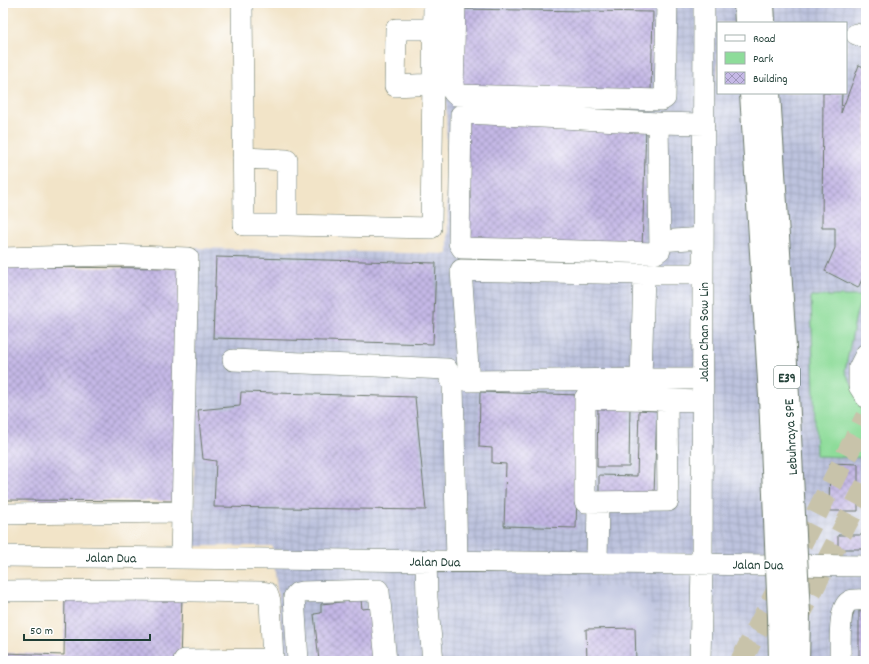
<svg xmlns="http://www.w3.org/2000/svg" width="869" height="664" font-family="Dekko,sans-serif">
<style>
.industrial{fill:url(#industrial-grid);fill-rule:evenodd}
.railway{fill:#bdc3de}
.green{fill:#8edc9a;stroke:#568c67}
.building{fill:url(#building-cross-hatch)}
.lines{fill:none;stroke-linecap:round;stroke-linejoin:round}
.highway-tunnel{stroke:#c8c3aa;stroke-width:22;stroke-dasharray:22 11;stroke-linecap:butt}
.minor-casing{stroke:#697768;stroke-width:22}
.highway-casing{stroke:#697768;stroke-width:24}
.minor{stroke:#fff;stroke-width:21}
.highway{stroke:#fff;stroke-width:22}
.highway-bridge-casing{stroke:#697768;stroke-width:24;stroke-linecap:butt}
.highway-bridge{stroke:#fff;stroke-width:22}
.labels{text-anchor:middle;stroke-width:3;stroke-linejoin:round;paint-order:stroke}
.shield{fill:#fff;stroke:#627771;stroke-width:1}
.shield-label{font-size:13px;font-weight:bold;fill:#1f3d34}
.street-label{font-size:14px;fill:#1f3d34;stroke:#fff}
</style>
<defs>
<pattern id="industrial-grid" width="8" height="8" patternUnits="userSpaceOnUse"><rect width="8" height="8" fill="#bdc3de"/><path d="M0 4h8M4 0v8" fill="none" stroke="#a2a8bf"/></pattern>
<pattern id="building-cross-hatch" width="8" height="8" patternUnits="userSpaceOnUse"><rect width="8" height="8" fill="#c5b8e6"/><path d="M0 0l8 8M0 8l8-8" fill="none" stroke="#9f97bb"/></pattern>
</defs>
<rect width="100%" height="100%" fill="#fff"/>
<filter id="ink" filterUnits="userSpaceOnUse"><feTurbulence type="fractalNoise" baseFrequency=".025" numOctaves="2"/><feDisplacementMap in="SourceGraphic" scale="8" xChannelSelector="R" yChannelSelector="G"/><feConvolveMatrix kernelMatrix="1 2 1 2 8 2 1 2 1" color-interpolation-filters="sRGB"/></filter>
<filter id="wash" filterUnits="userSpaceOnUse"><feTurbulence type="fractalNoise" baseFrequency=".012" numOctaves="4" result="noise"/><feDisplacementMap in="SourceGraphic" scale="16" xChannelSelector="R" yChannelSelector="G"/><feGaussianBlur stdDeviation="0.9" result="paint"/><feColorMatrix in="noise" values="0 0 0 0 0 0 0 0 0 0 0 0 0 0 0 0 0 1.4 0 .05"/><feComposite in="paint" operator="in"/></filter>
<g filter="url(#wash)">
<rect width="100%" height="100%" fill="#f2e4c8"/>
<path class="industrial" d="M445 3H866V661H285L272 546H194L195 248 448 254ZM718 23H846V93H718Z"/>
<path class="railway" d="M564 586 627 587 654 607 652 661H561Z"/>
<path class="green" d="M811 296H862L856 315 845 371 860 402 866 405V458L816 456Z"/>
<g id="blocks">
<path class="building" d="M459 9 653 12 651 91 457 88Z
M859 65 866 68V271L858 288 825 271 835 248V228H822L823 93H842L841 113Z
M465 121 646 126 642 249 461 245Z
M216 257 436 263 433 344 213 338Z
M3 267 180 268 177 501 3 500Z
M241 392 415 397 426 510 214 507 216 461 203 459 198 410 240 406Z
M480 392 580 395 576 528 504 526 506 464 492 463V448L479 447Z
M598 403 630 404 629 467H597Z
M639 410 657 411 654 494 599 493V475L637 476Z
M830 463 858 464V511H829Z
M838 535H863L864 549H838Z
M65 596 182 597 180 661H3V653L64 655Z
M361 600 362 609 372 608 377 661H319L314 614 321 613V604Z
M859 611H866V661H859Z
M635 628 636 661H587L586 629Z"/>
</g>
</g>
<g filter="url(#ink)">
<use href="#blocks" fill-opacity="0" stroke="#697768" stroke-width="1"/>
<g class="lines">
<path class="highway-tunnel" d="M796 622 866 485
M741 661 866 417"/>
<defs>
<path id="minor" d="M242 3 244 225H287L431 228 434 3
M455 3 453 92 456 95 662 100 665 98 667 3
M856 34 866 38
M433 84 395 86 396 29H433
M658 123 660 250 656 253 462 248 459 243 461 115 466 113 658 123 704 124
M243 158 287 160V225
M660 241 703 238
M3 258 111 255 188 258 181 558
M866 354 859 368V386L866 397
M233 360 447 369 453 385 457 561
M641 379 644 274
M702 379H641L469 381 461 270 644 274H703
M667 400 668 501 585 502V398L667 400 702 401
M3 514 182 512
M3 556 866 566
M426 560 427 598 433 661
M597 563 598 502
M3 591 127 590 260 592 267 593 270 601 273 661
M184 660 273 659
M298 661 294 597 297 593 302 592 375 590H378L379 592 386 661
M700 661 702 564 704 3
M840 661C841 648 837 607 850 601 855 599 861 600 866 600"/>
<path id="highway" d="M745 3 746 23
M763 3 764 23"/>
</defs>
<use href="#minor" class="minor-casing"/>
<use href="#highway" class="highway-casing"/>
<use href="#minor" class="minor"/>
<use href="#highway" class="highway"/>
<defs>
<path id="highway-bridge" d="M751 93 770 396 779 617 780 661
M769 93 788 396 799 614 798 661"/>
</defs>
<use href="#highway-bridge" class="highway-bridge-casing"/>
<use href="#highway-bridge" class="highway-bridge"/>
</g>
</g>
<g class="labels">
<rect class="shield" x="774" y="366" width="26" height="22" rx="3"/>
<g class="shield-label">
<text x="787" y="382">E39</text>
</g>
<g class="street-label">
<text transform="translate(703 332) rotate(-90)" y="5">Jalan Chan Sow Lin</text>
<text transform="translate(790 437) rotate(-93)" y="5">Lebuhraya SPE</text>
<text transform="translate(111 557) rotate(1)" y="5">Jalan Dua</text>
<text transform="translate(435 561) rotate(1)" y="5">Jalan Dua</text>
<text transform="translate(758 564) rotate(1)" y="5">Jalan Dua</text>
</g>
</g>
<rect width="869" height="664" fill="none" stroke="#fff" stroke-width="16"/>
<rect x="717" y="22" width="130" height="72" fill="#ffffff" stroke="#a5b1ae"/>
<rect x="725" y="35" width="20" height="6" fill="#ffffff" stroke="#a5b1ae"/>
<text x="753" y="42" font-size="12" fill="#1f3d34">Road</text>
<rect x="725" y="52" width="20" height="12" fill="#8edc9a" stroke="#a5b1ae"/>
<text x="753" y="62" font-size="12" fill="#1f3d34">Park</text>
<rect x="725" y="72" width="20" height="12" fill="url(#building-cross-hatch)" stroke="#a5b1ae"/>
<text x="753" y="82" font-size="12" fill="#1f3d34">Building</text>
<path d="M24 634v6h126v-6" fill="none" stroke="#1f3d34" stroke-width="2"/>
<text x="30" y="634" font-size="12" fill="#1f3d34" stroke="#ffffff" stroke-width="3" paint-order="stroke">50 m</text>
</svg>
